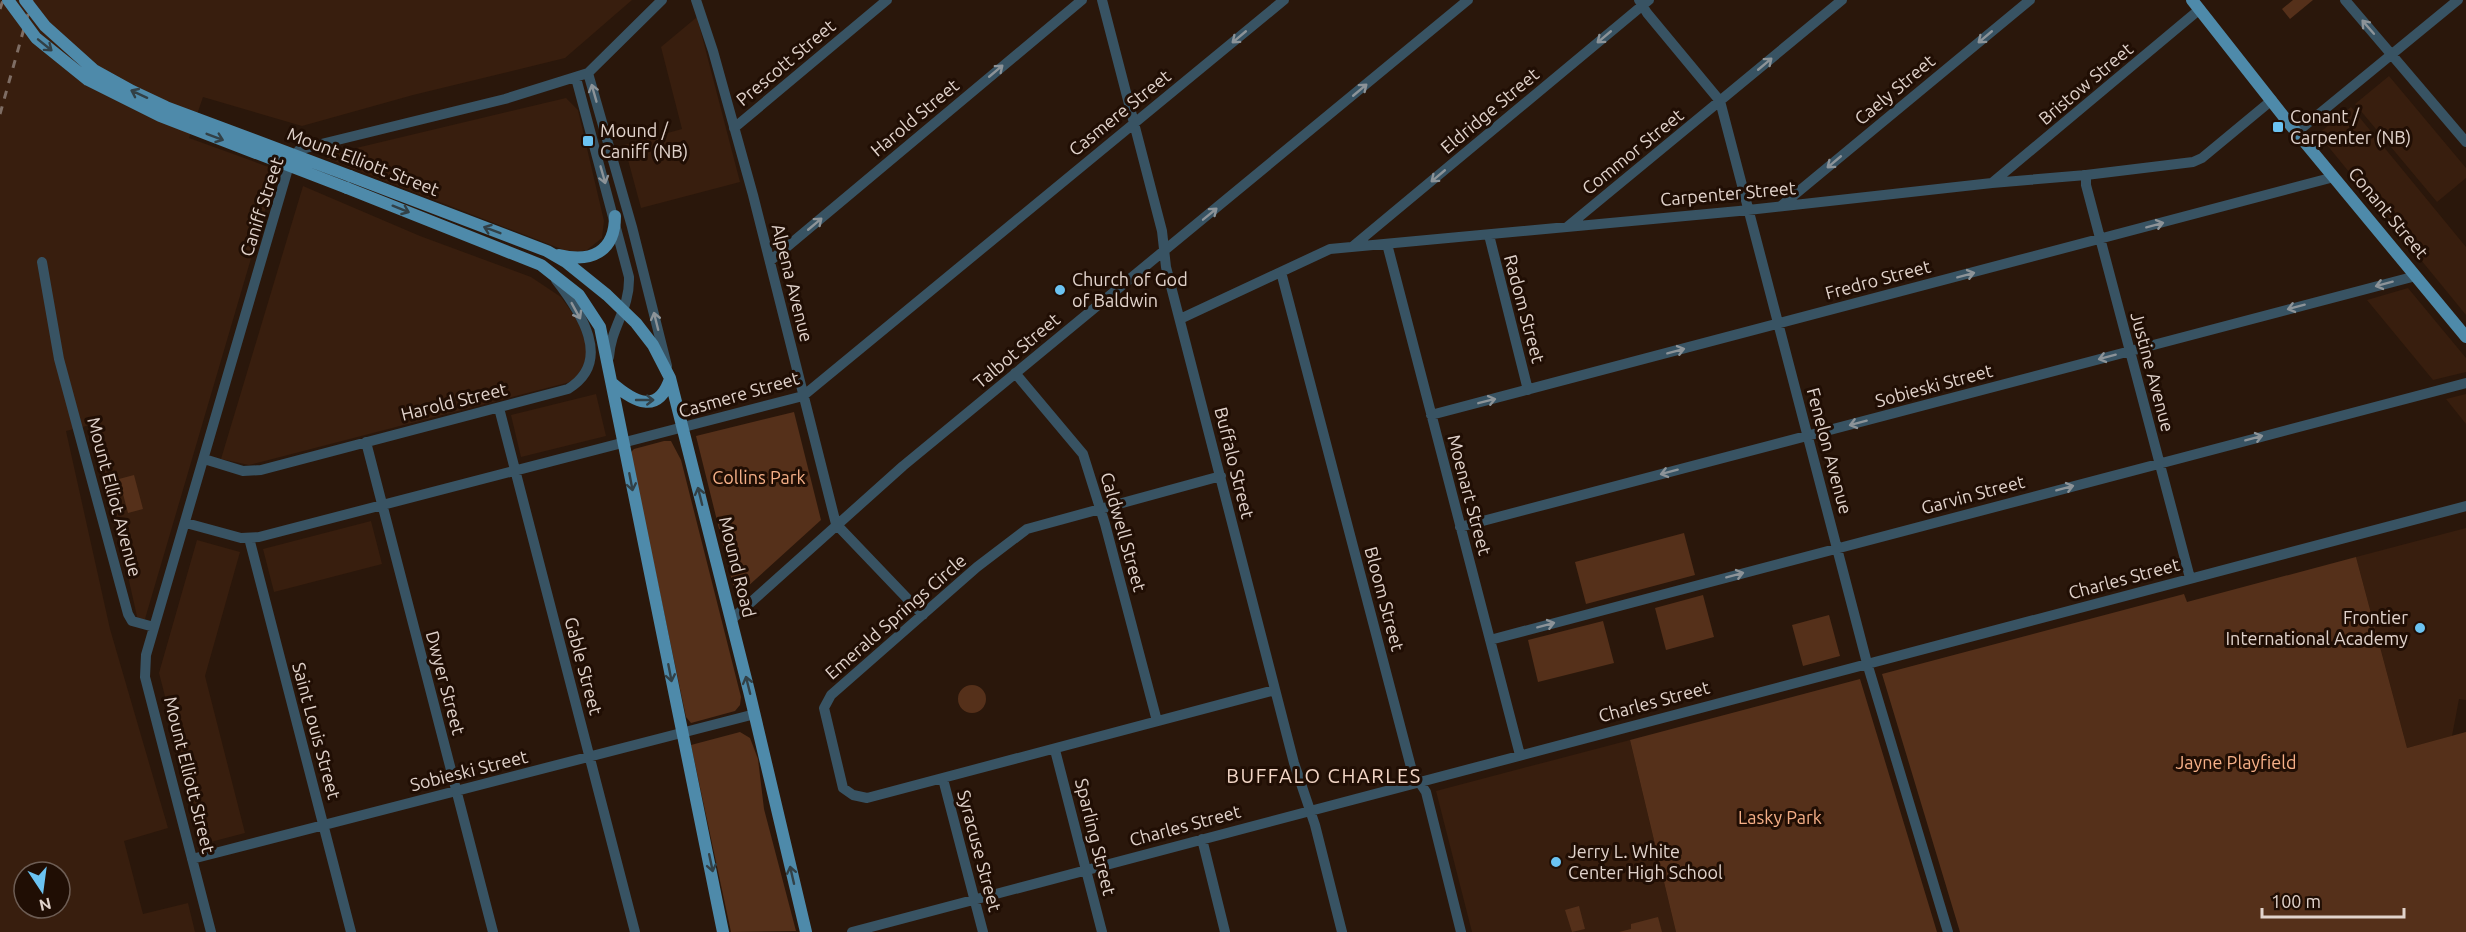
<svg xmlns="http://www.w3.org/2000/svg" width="2466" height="932" font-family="Ubuntu,sans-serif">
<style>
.built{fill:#381e0e;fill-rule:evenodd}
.green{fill:#55301a}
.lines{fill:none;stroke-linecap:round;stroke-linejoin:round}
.minor{stroke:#385363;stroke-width:10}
.major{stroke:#4e8aaa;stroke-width:12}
.rail{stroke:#7e6d64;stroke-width:3;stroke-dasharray:8 8;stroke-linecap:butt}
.major-bridge{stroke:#4e8aaa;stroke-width:12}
.oneway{stroke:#8c9398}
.oneway2{stroke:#324046}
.poi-dot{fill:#6bc3f2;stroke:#200e04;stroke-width:2}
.labels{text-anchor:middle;stroke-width:6;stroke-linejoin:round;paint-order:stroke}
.street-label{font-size:18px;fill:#e1d3cc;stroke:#200e04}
.poi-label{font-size:18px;fill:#e1d3cc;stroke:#200e04;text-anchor:start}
.park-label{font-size:18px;fill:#f6b088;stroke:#200e04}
.neighbourhood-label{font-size:20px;letter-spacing:1.5px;fill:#f3d7c7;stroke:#200e04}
</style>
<rect width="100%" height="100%" fill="#2a170b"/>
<path class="built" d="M0 0H632L565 58 413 95 302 126 203 97 189 138 277 170 145 619 138 621 94 424 66 431 110 629 168 828 124 841 143 914 188 903 195 932H0ZM24 872H60V908H24Z
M697 17 740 182 641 208 624 145 682 129 661 47Z
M2389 76 2466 168V178L2437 202 2355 104Z
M566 98 578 110 604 221 602 238 587 250 577 252 564 250 326 158 331 154Z
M2351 107 2466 247V315L2318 134Z
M303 186 420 236 531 277 561 297 578 321 587 347 586 362 574 381 249 465 221 459Z
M2408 288 2466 358V372L2433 380 2367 300Z
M596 394 606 436 521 457 511 415Z
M2466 394V424L2446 399Z
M371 521 382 564 274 592 263 549Z
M2466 528V700L2459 699 2452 736 2407 748 2356 557Z
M197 540 240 552 205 676 245 833 203 844 159 673Z
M1630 740 1676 932H1472L1436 791Z"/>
<path class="green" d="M2293 0H2313L2290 19 2282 9Z
M794 412 821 520 736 597 696 436Z
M664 441H671L681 460 741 697 740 705 735 711 691 723 686 717 631 456V452L634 449Z
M134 475 143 509 128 513 119 479Z
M1684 533 1695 575 1586 604 1575 562Z
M2356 557 2407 748 2466 732V932H1960L1882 674 2184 594 2187 602Z
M1703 595 1714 637 1666 650 1655 608Z
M1829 615 1840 656 1803 666 1792 625Z
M1603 621 1614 663 1538 682 1528 640Z
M1860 679 1937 932H1676L1630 740Z
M958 699a14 14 0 1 1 28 0a14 14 0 1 1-28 0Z
M740 732 750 738 758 759 764 809 796 931 731 932 691 745Z
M1579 906 1585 929 1572 932 1565 910Z
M1658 917 1662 932H1619L1631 929V924Z"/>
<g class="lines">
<path class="minor" d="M696 0 713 51 753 195 836 524 923 615
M1102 0 1162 231 1166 267 1294 763 1315 825 1342 932
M1639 0 1647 13 1720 101 1867 663 1948 932
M2345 0 2466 142
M588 73 632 227 667 366
M576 78 629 277C630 310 611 326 609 357
M734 128 887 0
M2297 132 2458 0
M2084 175H2086V185L2190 578
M1993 182 2200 9
M1781 206 2030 0
M1567 227 1842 0
M1489 235 1528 390
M1387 244 1520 755
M1352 247 1649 0
M770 261 1082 0
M42 262 59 359 128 614 132 621 154 627
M1281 272 1412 771 1426 792 1461 932
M1180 319 1330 249 1739 211 1992 183 2086 175 2193 162 2202 158 2272 100
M1015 373 1083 454 1105 524 1157 721
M499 408 635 932
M1431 415 2334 177
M366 442 493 932
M204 459 243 471 261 470 568 389C614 361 580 311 556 280
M1221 476 1027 529 977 567 831 695 824 708 843 788 853 795 867 798 1275 690
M186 523 241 538 259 537 803 396 1284 0
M1460 527 2416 276
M249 538 351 932
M731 620 903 466 1468 0
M1490 640 2466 383
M1055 750 1102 932
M943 779 983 932
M1202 839 1225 932
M192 859 755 714
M211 932 145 677 146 655 289 165 299 150 313 146 505 99 588 73 662 0
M852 932 2466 506"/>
<path class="major" d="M2192 0 2288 122 2466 337
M350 176 547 251 566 262 607 295 636 323 653 345 670 378 749 691 806 932
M347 188 541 265 579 295 600 327 723 932
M559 255C591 263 615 252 615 216
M612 383C634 402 658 415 670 379"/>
<path class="rail" d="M0 9 3 0
M0 114 32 0"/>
<path class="major-bridge" d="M8 0 36 38 88 80 160 116 347 188
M25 0 45 26 94 70 132 91 166 107 350 176"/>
</g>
<defs><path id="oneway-shaft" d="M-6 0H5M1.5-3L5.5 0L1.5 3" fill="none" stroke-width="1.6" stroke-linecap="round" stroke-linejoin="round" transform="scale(1.5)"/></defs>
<g class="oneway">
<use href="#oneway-shaft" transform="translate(2368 27) rotate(-131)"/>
<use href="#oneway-shaft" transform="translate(1239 37) rotate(140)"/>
<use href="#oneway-shaft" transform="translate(1604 37) rotate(140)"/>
<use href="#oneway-shaft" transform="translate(1985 37) rotate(140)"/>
<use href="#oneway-shaft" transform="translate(1765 64) rotate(-40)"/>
<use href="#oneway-shaft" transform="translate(996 71) rotate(-40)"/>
<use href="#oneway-shaft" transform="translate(1360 90) rotate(-40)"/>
<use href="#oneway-shaft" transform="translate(594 93) rotate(-106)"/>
<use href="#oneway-shaft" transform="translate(1834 162) rotate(140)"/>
<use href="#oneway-shaft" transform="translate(603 175) rotate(74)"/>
<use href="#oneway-shaft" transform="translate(1438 176) rotate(140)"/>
<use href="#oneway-shaft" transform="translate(1210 214) rotate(-39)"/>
<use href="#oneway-shaft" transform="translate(815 224) rotate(-40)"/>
<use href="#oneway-shaft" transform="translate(2155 225) rotate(-15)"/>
<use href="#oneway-shaft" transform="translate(1966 275) rotate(-15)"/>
<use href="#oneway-shaft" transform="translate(2384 284) rotate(165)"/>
<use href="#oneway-shaft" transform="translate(2296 307) rotate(165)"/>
<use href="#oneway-shaft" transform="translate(576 311) rotate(61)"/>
<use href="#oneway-shaft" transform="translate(656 321) rotate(-104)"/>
<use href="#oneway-shaft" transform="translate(1676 351) rotate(-15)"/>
<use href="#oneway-shaft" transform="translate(2107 357) rotate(165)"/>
<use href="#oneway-shaft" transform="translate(1487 401) rotate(-14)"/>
<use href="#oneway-shaft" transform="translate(1858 423) rotate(165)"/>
<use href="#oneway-shaft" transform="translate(2254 438) rotate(-15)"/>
<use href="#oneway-shaft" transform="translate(1669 472) rotate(165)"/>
<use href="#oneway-shaft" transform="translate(2065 488) rotate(-15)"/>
<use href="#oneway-shaft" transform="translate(1735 575) rotate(-15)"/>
<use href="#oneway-shaft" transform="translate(1546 625) rotate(-15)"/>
</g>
<g class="oneway2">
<use href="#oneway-shaft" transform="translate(45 45) rotate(39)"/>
<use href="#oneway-shaft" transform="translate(139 94) rotate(-155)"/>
<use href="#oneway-shaft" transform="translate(215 137) rotate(21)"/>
<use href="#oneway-shaft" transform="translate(401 209) rotate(22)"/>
<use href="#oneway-shaft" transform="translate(492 230) rotate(-159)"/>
<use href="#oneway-shaft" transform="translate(645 400)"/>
<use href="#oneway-shaft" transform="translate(631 482) rotate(79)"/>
<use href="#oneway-shaft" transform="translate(700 496) rotate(-104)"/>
<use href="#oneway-shaft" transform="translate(670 673) rotate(79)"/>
<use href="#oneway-shaft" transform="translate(748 685) rotate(-104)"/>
<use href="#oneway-shaft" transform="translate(711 863) rotate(78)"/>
<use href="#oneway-shaft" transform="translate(792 875) rotate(-103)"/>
</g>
<g class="poi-dot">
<rect x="2272" y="121" width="12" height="12" rx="3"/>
<rect x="582" y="135" width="12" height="12" rx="3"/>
<circle cx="1060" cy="290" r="6"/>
<circle cx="2420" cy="628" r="6"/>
<circle cx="1556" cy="862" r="6"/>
</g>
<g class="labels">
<g class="street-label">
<text transform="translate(786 63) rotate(-40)" y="6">Prescott Street</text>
<text transform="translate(2086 84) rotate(-40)" y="6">Bristow Street</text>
<text transform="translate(1895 90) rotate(-40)" y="6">Caely Street</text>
<text transform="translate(1490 111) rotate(-40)" y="6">Eldridge Street</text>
<text transform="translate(1120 113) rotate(-39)" y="6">Casmere Street</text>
<text transform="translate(915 118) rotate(-40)" y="6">Harold Street</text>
<text transform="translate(1633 152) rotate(-39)" y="6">Commor Street</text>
<text transform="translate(363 162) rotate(21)" y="6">Mount Elliott Street</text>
<text transform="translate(1728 194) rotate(-5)" y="6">Carpenter Street</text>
<text transform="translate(262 207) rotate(-72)" y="6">Caniff Street</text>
<text transform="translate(2388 213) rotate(50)" y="6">Conant Street</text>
<text transform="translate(1878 280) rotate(-15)" y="6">Fredro Street</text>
<text transform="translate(792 283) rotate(76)" y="6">Alpena Avenue</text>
<text transform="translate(1524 309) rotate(75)" y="6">Radom Street</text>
<text transform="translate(1017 351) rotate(-40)" y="6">Talbot Street</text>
<text transform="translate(2152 372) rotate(75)" y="6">Justine Avenue</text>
<text transform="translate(1934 386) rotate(-15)" y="6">Sobieski Street</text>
<text transform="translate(739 395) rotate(-16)" y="6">Casmere Street</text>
<text transform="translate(454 402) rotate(-14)" y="6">Harold Street</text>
<text transform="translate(1829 451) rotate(75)" y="6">Fenelon Avenue</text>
<text transform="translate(1234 463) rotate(76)" y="6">Buffalo Street</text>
<text transform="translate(1469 495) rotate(75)" y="6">Moenart Street</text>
<text transform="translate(1973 495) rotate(-15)" y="6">Garvin Street</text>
<text transform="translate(114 497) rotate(75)" y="6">Mount Elliot Avenue</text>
<text transform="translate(1123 532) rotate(74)" y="6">Caldwell Street</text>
<text transform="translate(737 567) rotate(76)" y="6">Mound Road</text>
<text transform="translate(2124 579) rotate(-15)" y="6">Charles Street</text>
<text transform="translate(1384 599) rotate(75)" y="6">Bloom Street</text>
<text transform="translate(896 617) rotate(-41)" y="6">Emerald Springs Circle</text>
<text transform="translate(583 666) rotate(75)" y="6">Gable Street</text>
<text transform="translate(445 683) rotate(75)" y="6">Dwyer Street</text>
<text transform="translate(1654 702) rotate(-15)" y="6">Charles Street</text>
<text transform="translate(316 731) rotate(75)" y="6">Saint Louis Street</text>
<text transform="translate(469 771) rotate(-14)" y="6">Sobieski Street</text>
<text transform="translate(189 775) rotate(76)" y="6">Mount Elliott Street</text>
<text transform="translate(1185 826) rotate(-15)" y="6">Charles Street</text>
<text transform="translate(1095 837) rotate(76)" y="6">Sparling Street</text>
<text transform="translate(979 851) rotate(75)" y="6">Syracuse Street</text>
</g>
<g class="poi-label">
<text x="2290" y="123">Conant /<tspan x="2290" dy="21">Carpenter (NB)</tspan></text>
<text x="600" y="137">Mound /<tspan x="600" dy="21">Caniff (NB)</tspan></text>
<text x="1072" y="286">Church of God<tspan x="1072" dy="21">of Baldwin</tspan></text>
<text x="2408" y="624" text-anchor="end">Frontier<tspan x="2408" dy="21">International Academy</tspan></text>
<text x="1568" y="858">Jerry L. White<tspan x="1568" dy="21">Center High School</tspan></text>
</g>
<g class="park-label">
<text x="759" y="484">Collins Park</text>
<text x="2236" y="769">Jayne Playfield</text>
<text x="1780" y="824">Lasky Park</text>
</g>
<g class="neighbourhood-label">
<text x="1324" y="783">BUFFALO CHARLES</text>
</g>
</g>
<g transform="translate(42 890) rotate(167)"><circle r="28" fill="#200e04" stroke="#6d5d54" stroke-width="1.5"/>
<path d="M0-4.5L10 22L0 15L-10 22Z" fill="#6bc3f2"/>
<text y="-9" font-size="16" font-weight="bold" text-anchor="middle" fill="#e1d3cc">N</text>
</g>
<path d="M2262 908v9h142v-9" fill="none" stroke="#e1d3cc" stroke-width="3"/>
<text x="2271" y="908" font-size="18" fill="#e1d3cc" stroke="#200e04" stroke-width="4.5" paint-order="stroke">100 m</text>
</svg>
